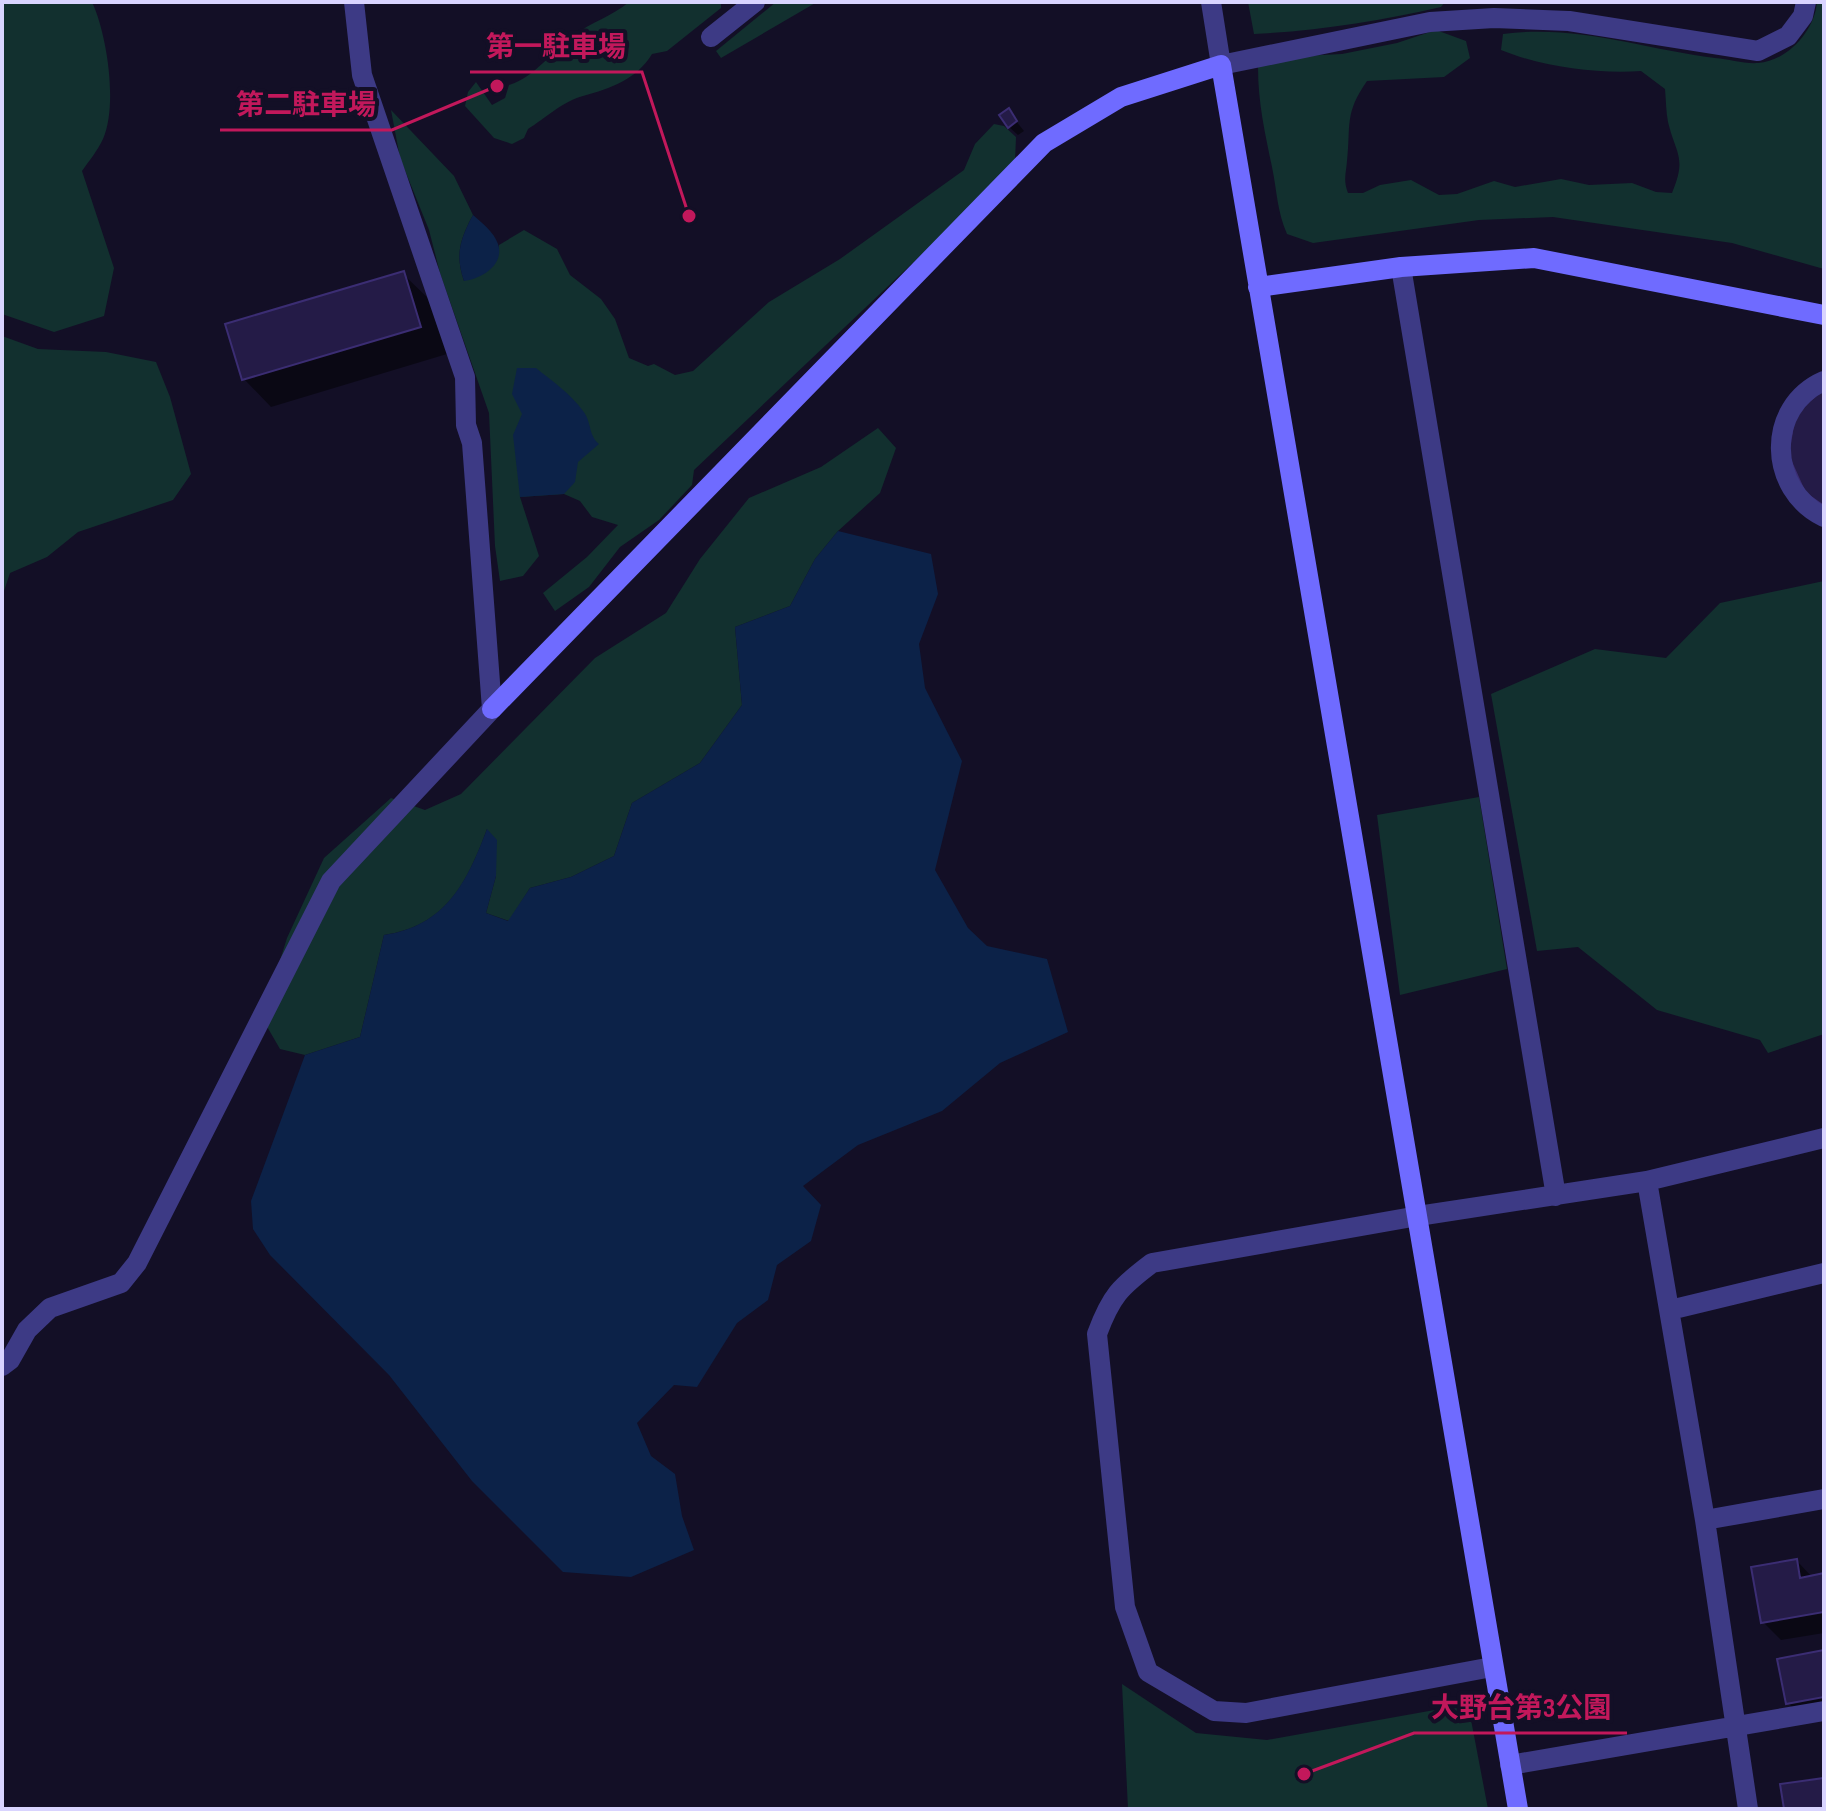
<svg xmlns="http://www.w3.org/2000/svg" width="1826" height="1811" font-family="'Sofia Sans Condensed','Noto Sans JP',sans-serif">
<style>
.green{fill:#12302f}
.water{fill:#0c2248}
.shadow{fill:#0007}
.building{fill:#241b47;stroke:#3b2d73;stroke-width:2}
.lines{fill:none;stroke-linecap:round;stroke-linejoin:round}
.lane{stroke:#3d3a85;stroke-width:20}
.street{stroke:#3d3a85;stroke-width:20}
.secondary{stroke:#6f6bff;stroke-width:20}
.leader{fill:none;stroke:#c2185b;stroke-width:3}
.callout-dot{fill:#c2185b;stroke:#130f26;stroke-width:3}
.callout-label{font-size:28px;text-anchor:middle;font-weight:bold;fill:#c2185b;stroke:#130f26;stroke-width:8;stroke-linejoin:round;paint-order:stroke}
</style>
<rect width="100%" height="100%" fill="#130f26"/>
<path class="green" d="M2 2H92C107 34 118 105 103 139 98 150 89 161 82 171L114 268 104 316 54 332 2 314Z
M629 2H721V8L667 51 652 54C636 80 611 88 583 96 565 100 544 119 528 129L524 138 512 144 494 138 465 106 468 92 476 82 492 105 505 98 509 85C537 76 551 51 574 35 592 22 612 16 629 2Z
M776 2H817L721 58 716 51Z
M1248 2H1445L1441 7C1379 21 1317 31 1254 34Z
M1817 2H1824V269L1732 243 1553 217 1479 220 1313 243 1287 234C1277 211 1277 191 1272 167 1265 133 1258 103 1258 67L1282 57 1342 54 1397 43 1436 30 1466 41 1470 58 1444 77 1367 81C1344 114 1351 125 1347 161 1346 174 1343 180 1348 193H1363L1380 185 1411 180 1439 195 1457 194 1494 181 1515 187 1561 179 1589 185 1632 183 1656 192 1672 193C1687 157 1676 155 1668 122 1666 112 1666 100 1665 89L1641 71C1598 74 1542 67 1501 50L1503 34C1576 24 1644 49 1715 58 1729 59 1744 64 1758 63 1788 61 1815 30 1817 2Z
M391 110 454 176 473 215C460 239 455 255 464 281L497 258 499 245 524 230 557 249 570 275 601 299 615 319 629 358 648 366 654 364 675 375 693 371 769 302 840 259 964 170 975 144 994 124 1004 126 1016 137 1015 161 938 239 694 470 692 485 659 520 620 547 589 587 555 611 543 593 587 557 618 525 592 517 580 501 564 494 520 497 539 556 523 576 500 581 495 546 489 413 440 273 429 230 400 158Z
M2 336 38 349 106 352 156 362 170 397 191 474 173 500 78 532 47 557 10 573 2 597Z
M878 428 896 448 880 493 838 531 815 559 790 606 735 627 742 705 700 763 632 803 614 856 571 877 530 888 509 921 486 913 496 876 487 829C467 883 446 926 384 935L360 1037 305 1055 280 1049 262 1018 287 938 324 858 391 798 425 810 461 794 595 658 666 613 700 559 749 498 821 467Z
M1824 581V1034L1768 1053 1760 1040 1657 1010 1578 947 1537 951 1491 694 1595 649 1666 658 1720 603Z
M1479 797 1507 969 1400 995 1377 815Z
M1122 1684 1196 1733 1267 1740 1468 1704 1488 1809H1128Z"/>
<path class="water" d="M473 215C482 223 494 232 498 244 505 265 481 279 464 281 455 255 460 239 473 215Z
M517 368H536C552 381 571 394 583 411 592 422 588 435 599 444L578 462 575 482 564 494 520 497 513 435 522 414 512 394Z
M838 531 931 554 938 594 919 644 925 688 962 761 935 870 968 928 987 946 1047 959 1068 1032 1000 1063 942 1111 858 1145 803 1186 821 1205 811 1241 777 1265 768 1300 737 1323 697 1387 674 1385 637 1423 651 1456 675 1474 682 1516 694 1550 631 1577 563 1572 472 1481 389 1375 270 1255 253 1229 251 1201 305 1055 360 1037 384 935C446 926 467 882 487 829L497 840 496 876 486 913 508 921 530 888 571 877 614 856 632 803 700 763 742 705 735 627 790 606 815 559Z"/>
<path class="shadow" d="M1008 111 1024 131 1018 135 1009 127Z
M403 274 431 301 447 354 271 407 244 379Z
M1797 1561 1813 1578 1824 1575V1633L1781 1640 1763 1622Z
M1824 1652V1718L1806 1721 1788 1703Z"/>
<path class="building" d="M1009 108 1017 121 1008 128 999 115Z
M404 271 421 327 242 380 225 324Z
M1824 388V506L1805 493 1788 455 1795 414Z
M1797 1559 1800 1578 1824 1573V1612L1761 1623 1751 1567Z
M1824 1650V1697L1786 1704 1777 1659Z
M1824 1778V1809H1784L1780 1784Z"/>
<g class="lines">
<path class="lane" d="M1211 2 1221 65 1430 22 1494 18 1569 21 1758 51 1788 36 1803 16 1806 2
M711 37 755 2
M1824 381C1765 407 1768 490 1824 517"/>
<path class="street" d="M1401 267 1556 1196
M1647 1181 1705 1520 1748 1809
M1670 1310 1824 1273
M2 1366 10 1360 27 1330 50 1308 121 1283 137 1263 331 881 492 709 472 443 466 425 465 377 362 75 354 2
M1705 1520 1824 1499
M1492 1667 1246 1713 1214 1711 1148 1672 1125 1607 1097 1334C1111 1296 1120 1287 1152 1263L1418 1216 1647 1181 1824 1138
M1510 1765 1824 1711"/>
<path class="secondary" d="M1258 287 1401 267 1534 258 1824 315
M492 709 1044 143 1121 97 1221 65 1518 1809"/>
</g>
<path class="leader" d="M689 216L642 72H470M497 86L392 130H220M1304 1774L1414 1733H1627"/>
<g class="callout-dot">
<circle cx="689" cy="216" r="8"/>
<circle cx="497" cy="86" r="8"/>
<circle cx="1304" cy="1774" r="8"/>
</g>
<g class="callout-label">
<text x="556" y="56">第一駐車場</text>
<text x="306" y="114">第二駐車場</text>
<text x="1521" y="1717">大野台第3公園</text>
</g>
<rect width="1826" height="1811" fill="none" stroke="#d9d4ff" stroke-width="8"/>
</svg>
